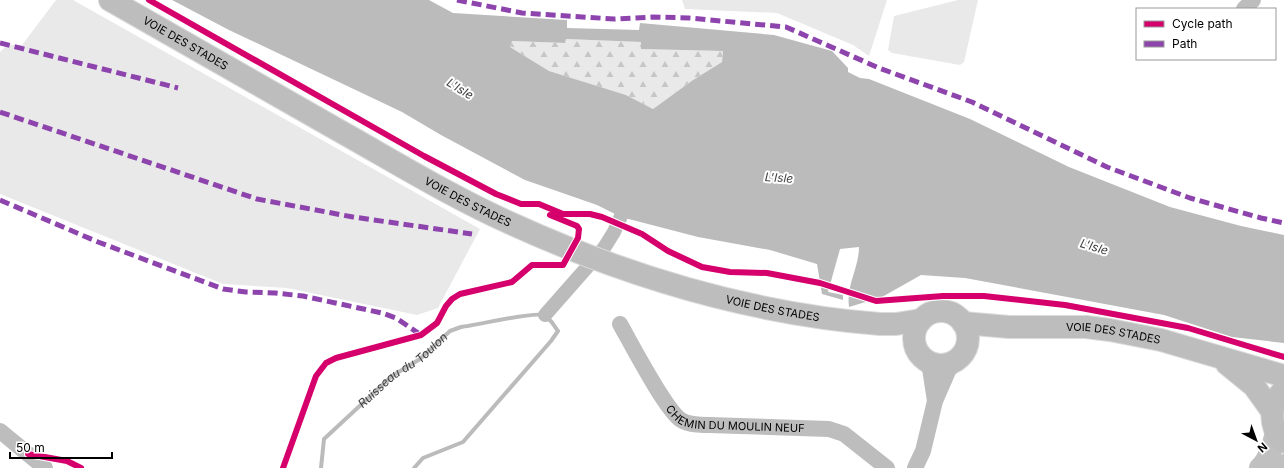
<svg xmlns="http://www.w3.org/2000/svg" width="1284" height="468" font-family="Inter,sans-serif">
<style>
.green{fill:#e9e9e9}
.forest{fill:url(#forest-firs)}
.water{fill:#bbb;fill-rule:evenodd}
.lines{fill:none;stroke-linecap:round;stroke-linejoin:round}
.stream{stroke:#bbb;stroke-width:4}
.canal{stroke:#bbb;stroke-width:14}
.primary-casing{stroke:#dbdbdb;stroke-width:24}
.street{stroke:#bdbdbd;stroke-width:16}
.secondary{stroke:#c0c0c0;stroke-width:22}
.primary{stroke:#bdbdbd;stroke-width:22}
.quiet{stroke:#8e44ad;stroke-width:5;stroke-dasharray:10 5;stroke-linecap:butt}
.cycleway-casing{stroke:#fff;stroke-width:8}
.cycleway{stroke:#d6006c;stroke-width:6}
.labels{text-anchor:middle;stroke-width:4;stroke-linejoin:round;paint-order:stroke}
.street-label{font-size:11px;fill:#000;stroke:#fff}
.water-label{font-size:12px;font-style:italic;fill:#3f3f3f;stroke:#fff}
</style>
<defs>
<pattern id="forest-firs" width="22" height="20" patternUnits="userSpaceOnUse"><rect width="22" height="20" fill="#e9e9e9"/><path d="M5 1l3.5 6h-7zM16 11l3.5 6h-7z" fill="#c6c6c6"/></pattern>
</defs>
<rect width="100%" height="100%" fill="#fff"/>
<path class="green" d="M56 0H73L480 229 438 308 417 315 287 288 223 284 0 194V52L7 45H22Z
M682 0H887L869 56 853 45 777 13 685 9Z
M958 0H978L964 62 960 65 892 53 888 50 894 16Z"/>
<path class="forest" d="M566 39 641 42V49L723 51 722 62 693 80 653 109 626 95 549 71 510 47 512 41 565 43Z"/>
<path class="water" d="M172 0H429L453 13 567 20V28L639 30 640 23 774 35 832 51 848 68V72L860 78 869 79 970 119 1069 167 1170 207 1241 226 1284 235V343L1232 337 1164 315 965 278 921 275 882 297 849 307C846 285 859 268 859 247L840 249 828 292 843 295V300L822 294 817 264 770 250 698 237 621 217 597 205 525 180 441 135 402 112 229 30ZM566 39 641 42V49L723 51 722 62 693 80 653 109 626 95 549 71 510 47 512 41 565 43Z"/>
<g class="lines">
<path class="stream" id="s1" d="M321 468 324 439 392 376 420 359 450 331 461 327C478 325 530 312 543 315 550 317 554 326 558 331L551 341 463 442 423 458 414 468"/>
<path class="canal" d="M545 315 604 248 614 232 628 200"/>
<defs>
<g id="primary">
<path id="s3" d="M110 0C186 43 262 87 338 130 395 162 450 196 510 223 626 276 752 314 880 324H896L921 320"/>
<circle cx="941" cy="338" r="27"/>
<path id="s4" d="M963 323 1009 327H1086L1110 330 1161 340 1284 376"/>
<path d="M1227 364 1254 386 1272 411"/>
<path d="M1284 390C1268 404 1269 428 1284 442"/>
</g>
</defs>
<use href="#primary" class="primary-casing"/>
<g class="street">
<path d="M1244 9 1253 0"/>
<path id="s2" d="M620 324C632 345 665 409 681 420 689 425 700 425 709 425L829 429 844 434 887 468"/>
<path d="M929 362 935 401"/>
<path d="M0 431 45 468"/>
<path d="M915 468 923 451 935 401 952 362"/>
</g>
<path class="secondary" d="M1260 468C1270 458 1273 445 1276 432
M1280 468 1284 465"/>
<use href="#primary" class="primary"/>
<path class="quiet" d="M457 0 522 13 614 19 653 17 689 18 786 27 879 68 972 102 1107 167 1190 198 1261 218 1284 223
M0 43 178 88
M0 112 257 199 353 217 472 234
M0 200 98 242 223 289 246 292 275 293 303 296 382 313 396 318 421 335"/>
<defs>
<path id="cycleway" d="M149 0 424 156 496 194 521 204H539L563 214H590L602 217 642 234 668 251 702 267 730 272 767 273 820 283 876 301 943 296H984L1065 305 1188 328 1284 357
M28 454 67 461 81 468
M283 468 316 376 326 363 336 358 421 335 437 323 446 306 452 299 460 294 512 282 532 265H563L578 238 579 229 577 226 550 215"/>
</defs>
<use href="#cycleway" class="cycleway-casing"/>
<use href="#cycleway" class="cycleway"/>
</g>
<g class="labels">
<g class="street-label">
<text dy="4" stroke="none"><textPath href="#s3" startOffset="87">VOIE DES STADES</textPath></text>
<text dy="4" stroke="none"><textPath href="#s3" startOffset="411">VOIE DES STADES</textPath></text>
<text dy="4" stroke="none"><textPath href="#s3" startOffset="735">VOIE DES STADES</textPath></text>
<text dy="4" stroke="none"><textPath href="#s4" startOffset="151">VOIE DES STADES</textPath></text>
<text dy="4" stroke="none"><textPath href="#s2" startOffset="167">CHEMIN DU MOULIN NEUF</textPath></text>
</g>
<g class="water-label">
<text transform="translate(460 89) rotate(32)" y="4">L'Isle</text>
<text transform="translate(779 178) rotate(4)" y="4">L'Isle</text>
<text transform="translate(1094 247) rotate(17)" y="4">L'Isle</text>
<text dy="4" stroke="none"><textPath href="#s1" startOffset="134">Ruisseau du Toulon</textPath></text>
</g>
</g>
<rect x="1136" y="8" width="140" height="52" fill="#ffffff" stroke="#999999"/>
<rect x="1144" y="21" width="20" height="6" fill="#d6006c" stroke="#999999"/>
<text x="1172" y="28" font-size="12" fill="#000000">Cycle path</text>
<rect x="1144" y="41" width="20" height="6" fill="#8e44ad" stroke="#999999"/>
<text x="1172" y="48" font-size="12" fill="#000000">Path</text>
<g transform="translate(1256 440) rotate(139)" stroke="#ffffff" stroke-width="3" paint-order="stroke">
<path d="M0-3L7 15L0 10L-7 15Z" fill="#000000"/>
<text y="-6" font-size="11" font-weight="bold" text-anchor="middle" fill="#000000">N</text>
</g>
<path d="M10 452v6h102v-6" fill="none" stroke="#000000" stroke-width="2"/>
<text x="16" y="452" font-size="12" fill="#000000" stroke="#ffffff" stroke-width="3" paint-order="stroke">50 m</text>
</svg>
